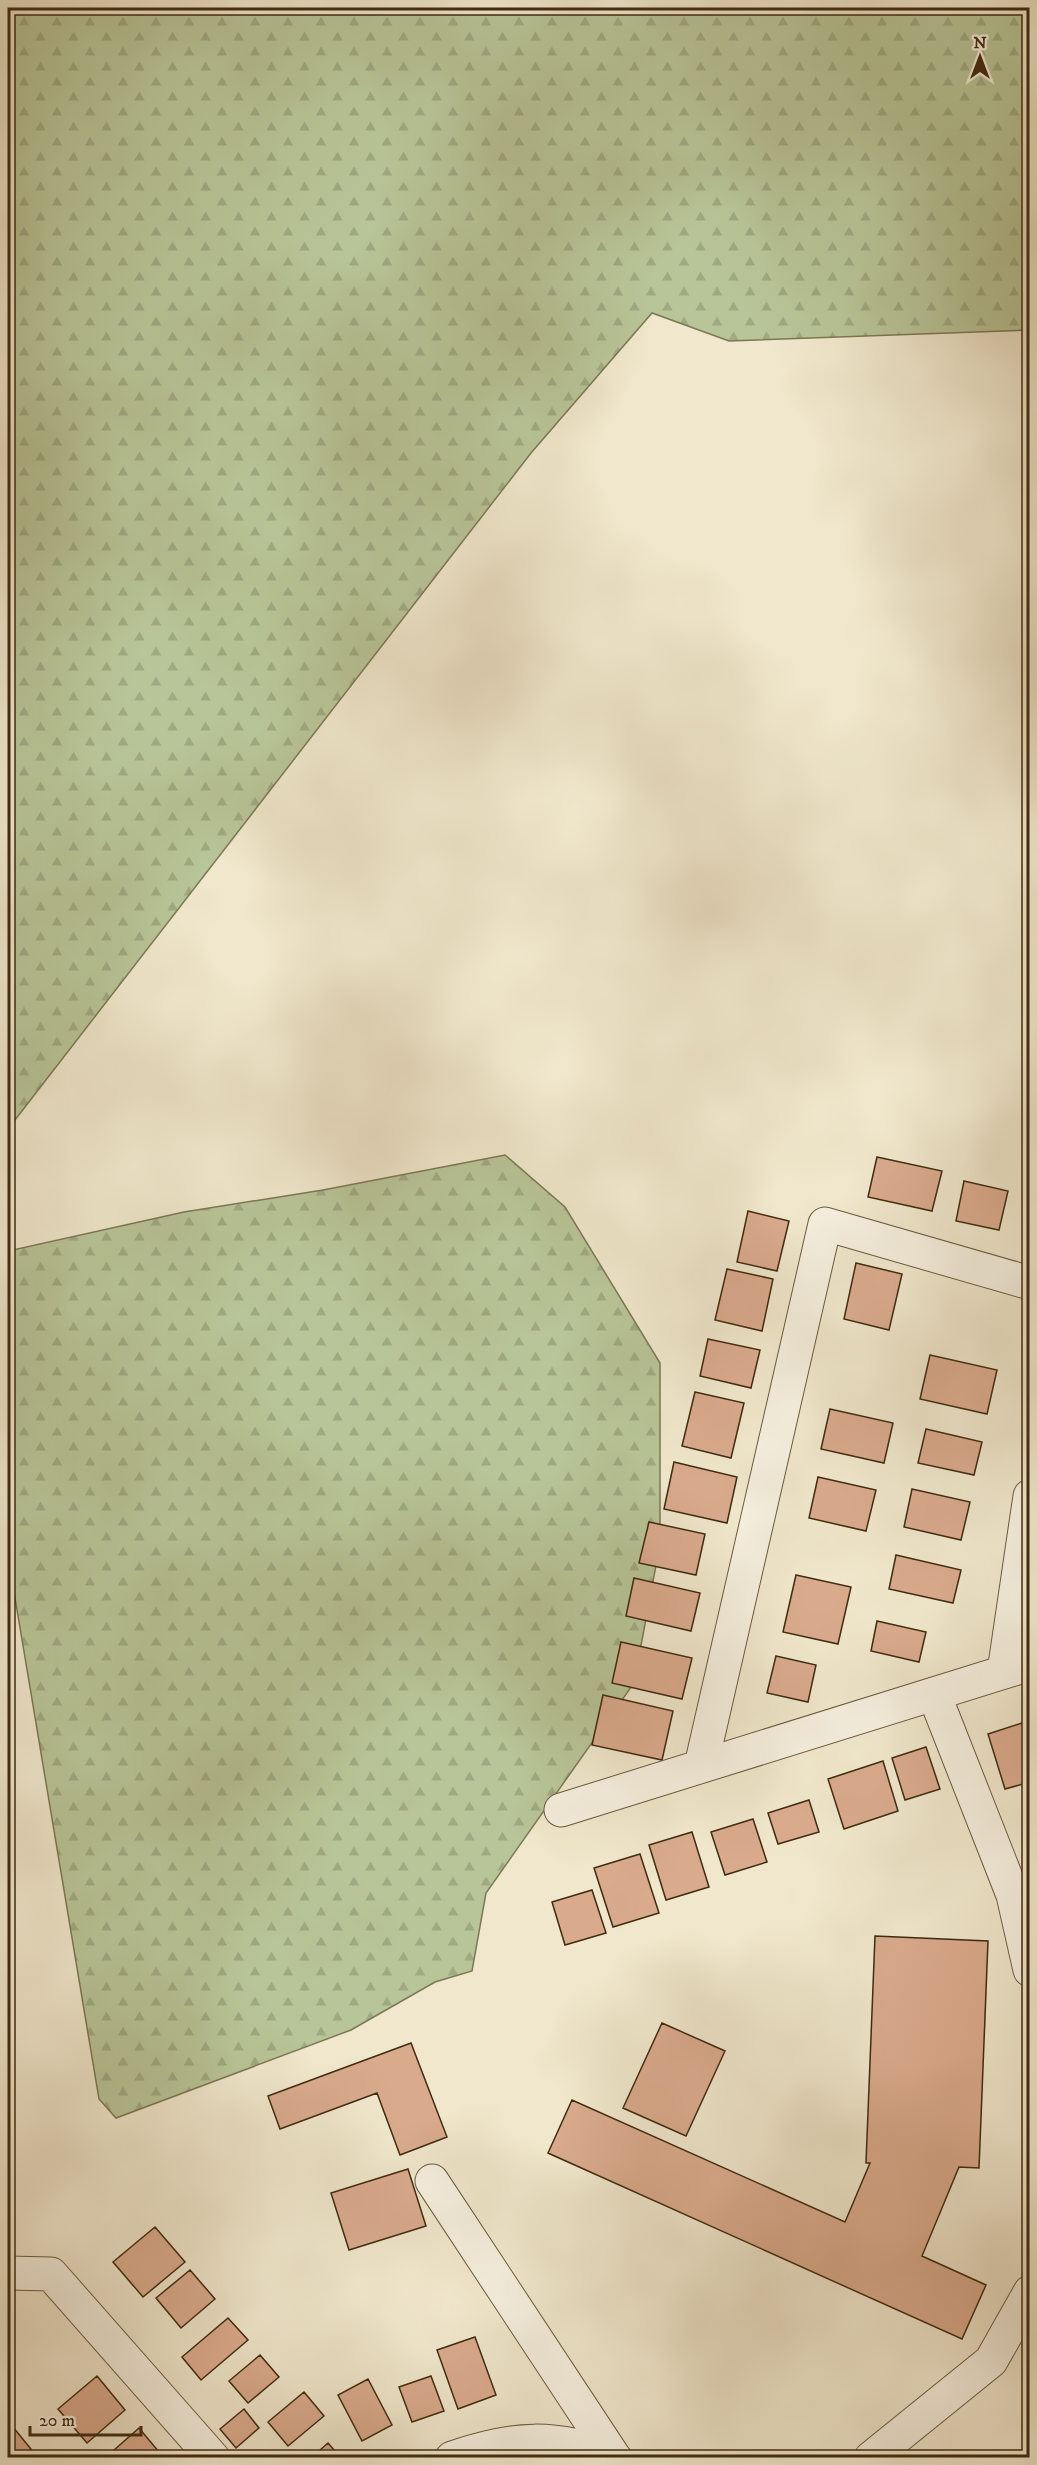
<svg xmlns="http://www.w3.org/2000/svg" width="1037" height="2465" font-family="'IM FELL DW Pica',serif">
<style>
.forest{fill:url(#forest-firs);stroke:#7c7854;stroke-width:1.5}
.building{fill:#daaa8d;stroke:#3f2b0f;stroke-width:1.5}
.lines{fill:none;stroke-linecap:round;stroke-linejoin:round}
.minor-casing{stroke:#6b5a3e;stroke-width:35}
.minor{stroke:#f5efde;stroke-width:33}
</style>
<defs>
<pattern id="forest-firs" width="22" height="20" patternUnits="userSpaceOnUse" patternTransform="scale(1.5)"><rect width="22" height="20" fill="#b8c598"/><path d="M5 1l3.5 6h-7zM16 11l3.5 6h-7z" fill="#9fa982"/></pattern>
</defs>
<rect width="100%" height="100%" fill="#f0e7cc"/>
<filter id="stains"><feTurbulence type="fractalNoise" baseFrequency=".00333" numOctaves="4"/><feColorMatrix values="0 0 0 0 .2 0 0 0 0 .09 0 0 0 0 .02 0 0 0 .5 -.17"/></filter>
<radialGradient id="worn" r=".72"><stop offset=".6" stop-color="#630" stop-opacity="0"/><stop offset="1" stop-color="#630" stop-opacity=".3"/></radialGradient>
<path class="forest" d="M8 8H1029L1030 330 729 341 652 313 531 453 8 1129Z
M505 1155 565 1207 660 1363V1544L634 1683 486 1893 472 1971 435 1982 351 2030 116 2118 99 2099 8 1556V1251L184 1212 323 1190Z"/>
<path class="building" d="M877 1157 942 1171 932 1211 868 1197Z
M964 1181 1008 1191 999 1230 956 1221Z
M748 1211 789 1221 777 1271 737 1262Z
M1030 1216V1245L1023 1244Z
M856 1263 902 1274 889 1330 844 1319Z
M727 1269 773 1279 762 1331 715 1320Z
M708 1339 760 1350 751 1388 700 1376Z
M930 1355 997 1370 987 1414 920 1399Z
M695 1392 744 1403 731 1458 682 1446Z
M830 1409 893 1423 884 1463 821 1449Z
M926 1429 982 1442 974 1475 918 1463Z
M674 1462 737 1477 727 1523 664 1509Z
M818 1477 876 1490 866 1531 809 1518Z
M912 1489 970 1502 961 1540 904 1527Z
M649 1522 705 1534 696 1575 639 1563Z
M896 1555 961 1570 953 1603 889 1589Z
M796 1575 851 1587 838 1644 783 1632Z
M634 1578 700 1593 691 1631 626 1616Z
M877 1621 926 1632 919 1662 871 1651Z
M621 1642 692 1658 682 1699 612 1683Z
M776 1656 816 1665 808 1702 767 1693Z
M603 1695 673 1711 662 1760 592 1745Z
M1022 1723 1030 1748V1782L1005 1789 988 1734Z
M926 1747 940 1789 905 1800 892 1758Z
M883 1761 898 1811 844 1829 828 1779Z
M809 1800 819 1832 778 1844 768 1813Z
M753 1819 767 1862 725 1875 711 1832Z
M692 1832 709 1887 666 1900 649 1845Z
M640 1854 659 1913 613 1927 594 1868Z
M592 1890 606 1933 565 1945 552 1902Z
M875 1936 988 1941 979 2168 959 2167 922 2256 986 2285 962 2339 548 2153 572 2100 845 2222 870 2163H866Z
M662 2023 725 2051 686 2136 623 2108Z
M411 2043 447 2137 400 2155 377 2093 280 2129 268 2096Z
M408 2169 426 2226 349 2250 331 2193Z
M155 2227 185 2262 143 2297 113 2262Z
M190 2270 215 2299 181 2328 156 2298Z
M228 2318 248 2340 201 2380 182 2357Z
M475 2337 496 2395 458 2409 437 2350Z
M260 2355 279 2377 248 2403 229 2381Z
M97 2376 125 2410 87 2443 58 2409Z
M431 2376 444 2411 412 2422 399 2387Z
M368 2379 392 2425 362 2441 338 2395Z
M304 2392 324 2416 288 2446 268 2422Z
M244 2409 259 2428 236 2448 220 2429Z
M8 2421 35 2454 31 2458H8Z
M139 2428 164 2458H105Z
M328 2443 341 2458H311Z"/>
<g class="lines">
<defs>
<path id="minor" d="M1004 1672 1030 1496
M934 1694 1013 1895 1030 1970
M701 1766 825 1224 1030 1283
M561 1810 1030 1664
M432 2181 614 2457
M8 2273 51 2274 213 2458
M452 2458C513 2437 555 2434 615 2458
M871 2458 991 2361 1030 2292"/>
</defs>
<use href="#minor" class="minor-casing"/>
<use href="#minor" class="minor"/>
</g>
<rect width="1037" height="2465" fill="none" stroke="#f0e7cc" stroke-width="30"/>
<rect x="9" y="9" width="1019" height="2447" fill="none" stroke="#3f2b0f" stroke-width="3"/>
<rect x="15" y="15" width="1007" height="2435" fill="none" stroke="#3f2b0f" stroke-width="1.5"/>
<g transform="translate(980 57)" stroke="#f5efde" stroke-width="4.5" paint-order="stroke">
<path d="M0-4.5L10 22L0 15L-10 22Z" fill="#3f2b0f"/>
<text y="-9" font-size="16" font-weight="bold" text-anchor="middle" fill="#3f2b0f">N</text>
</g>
<path d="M30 2426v9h111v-9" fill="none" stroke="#3f2b0f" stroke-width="3"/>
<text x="39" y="2426" font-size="18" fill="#3f2b0f" stroke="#f5efde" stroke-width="4.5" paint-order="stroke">20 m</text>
<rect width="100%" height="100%" filter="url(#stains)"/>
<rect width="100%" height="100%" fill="url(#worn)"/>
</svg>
